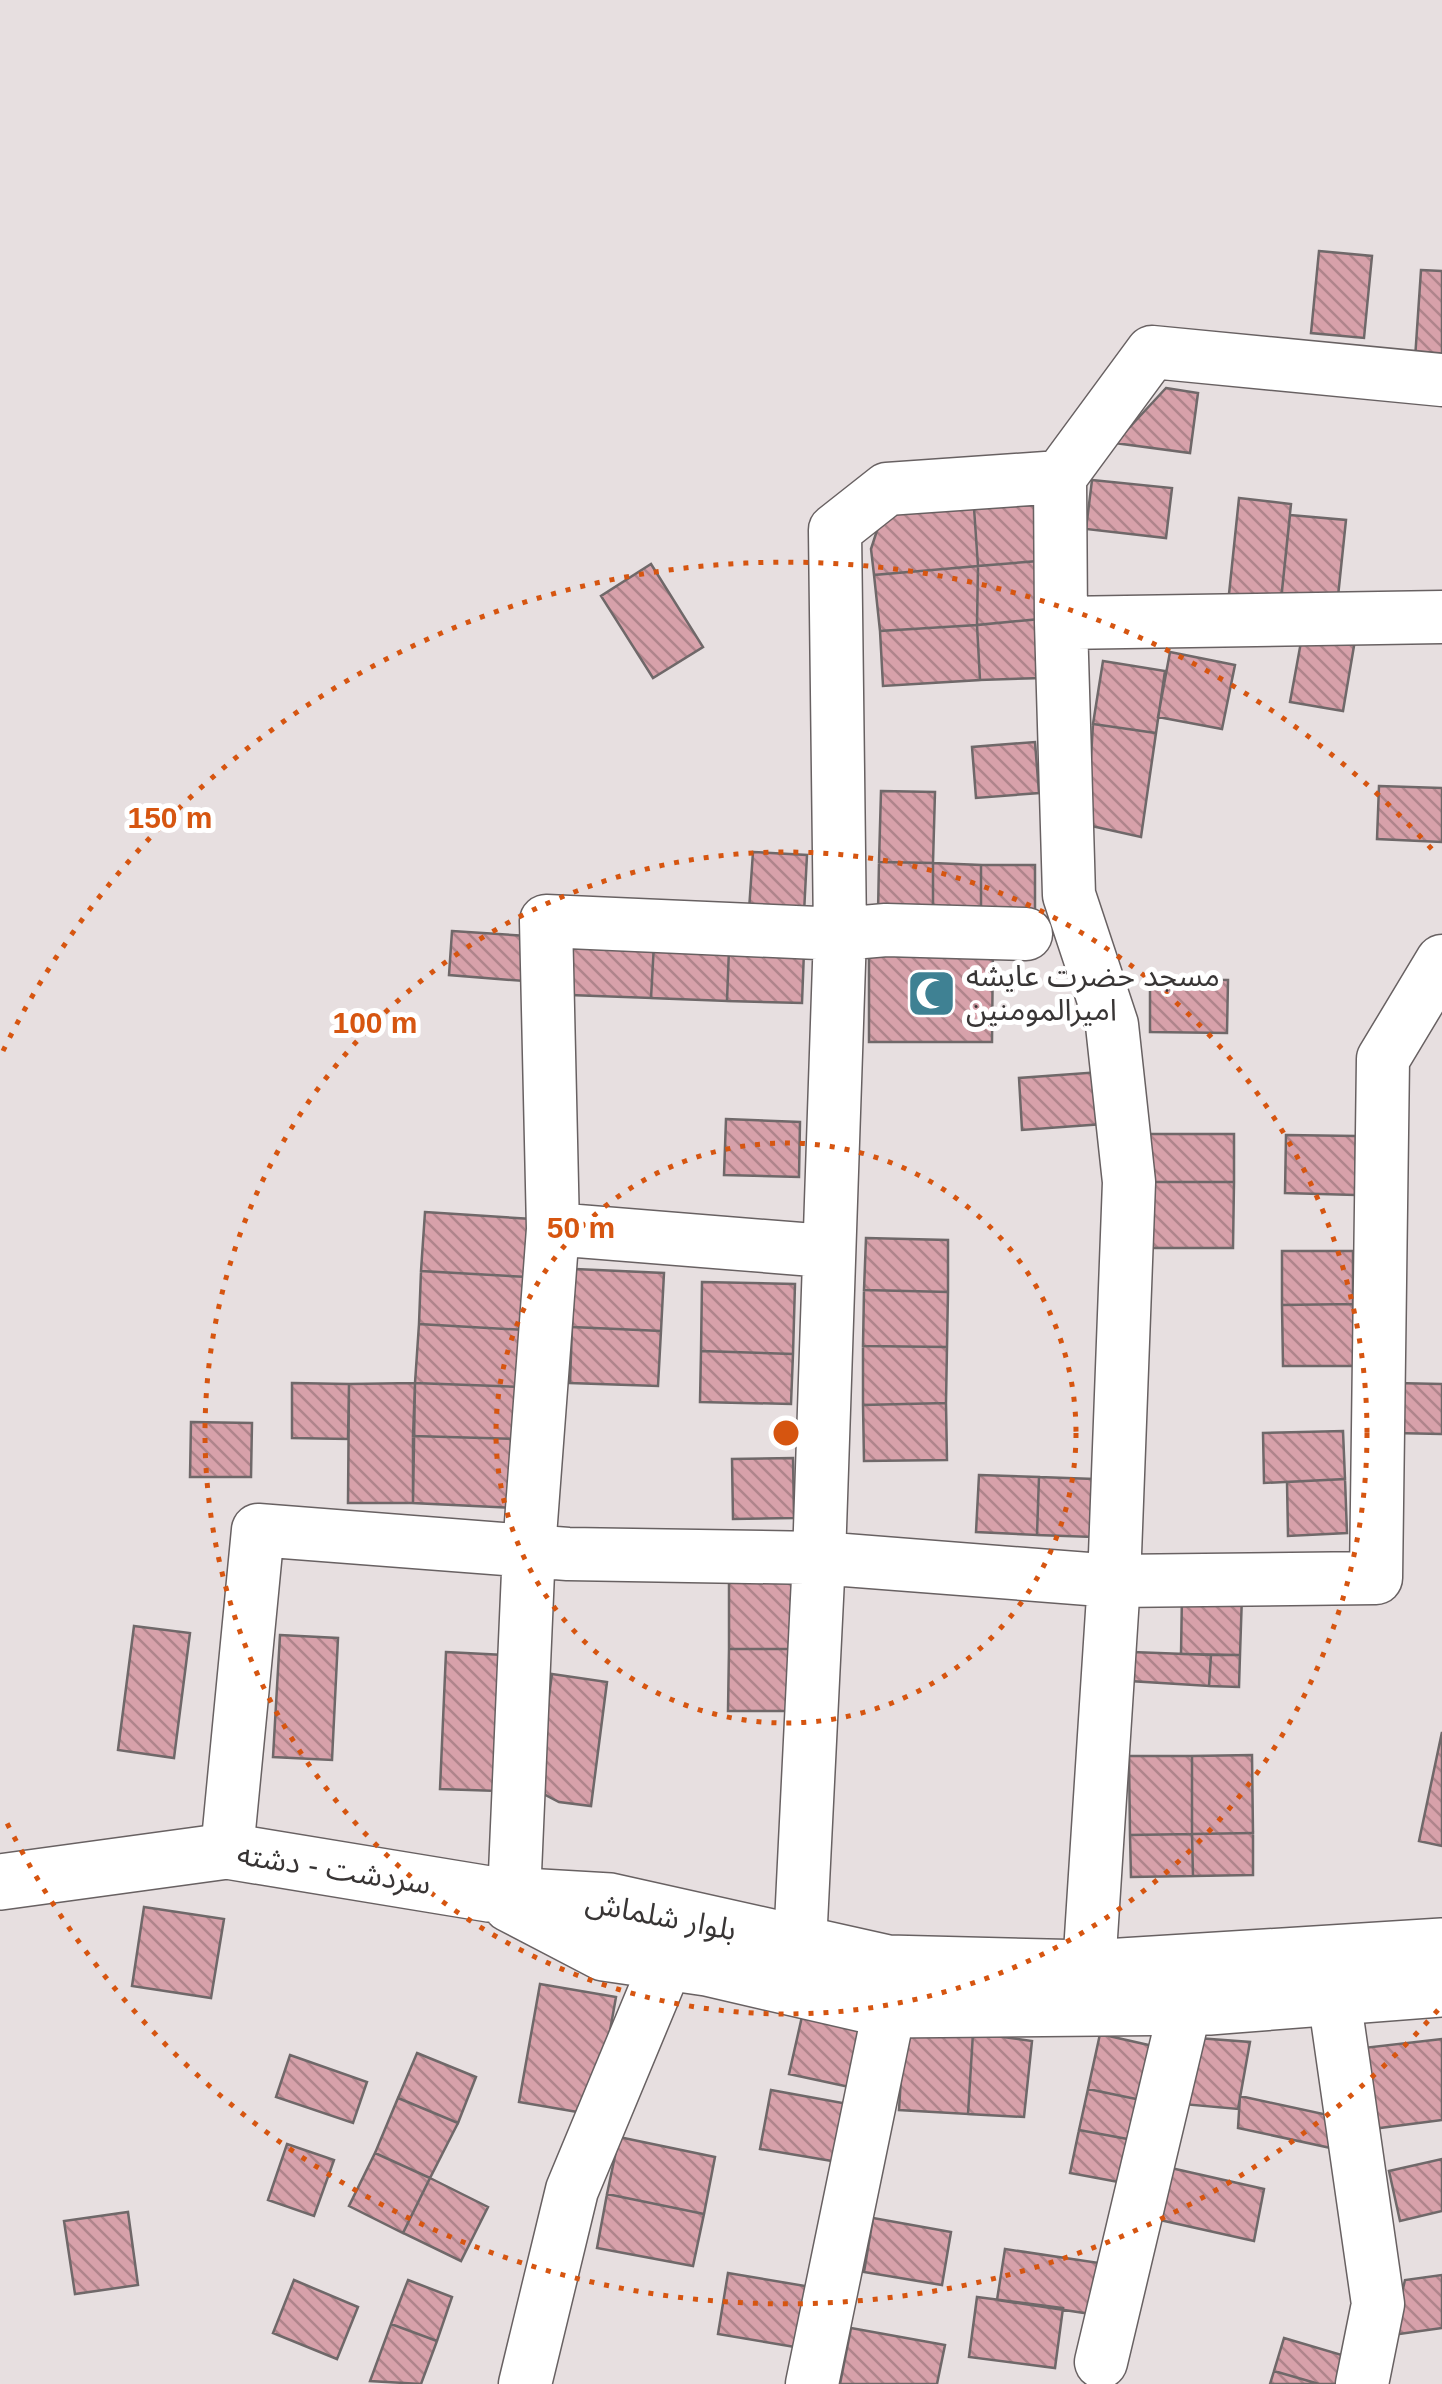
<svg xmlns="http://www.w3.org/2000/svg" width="1442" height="2384" font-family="Helvetica,'Noto Sans Arabic',sans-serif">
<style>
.building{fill:url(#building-back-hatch);stroke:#6f6869;stroke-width:2.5}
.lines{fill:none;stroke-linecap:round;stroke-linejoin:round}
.minor-casing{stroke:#686162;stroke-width:55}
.major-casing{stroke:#686162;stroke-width:58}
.minor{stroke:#fff;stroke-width:52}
.major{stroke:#fff;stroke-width:55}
.ring{fill:none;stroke:#d65510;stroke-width:5;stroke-dasharray:5 10}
.labels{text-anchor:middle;stroke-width:10;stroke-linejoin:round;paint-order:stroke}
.poi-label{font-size:30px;fill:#383535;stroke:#fff;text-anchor:start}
.street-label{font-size:30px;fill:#383535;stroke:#fff}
.centre{fill:#d65510;stroke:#fff;stroke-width:5}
.ring-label{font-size:30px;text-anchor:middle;font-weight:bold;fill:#d65510;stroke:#fff;stroke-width:10;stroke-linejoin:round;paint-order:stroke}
</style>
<defs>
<pattern id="building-back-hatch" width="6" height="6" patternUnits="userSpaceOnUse" patternTransform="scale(2.5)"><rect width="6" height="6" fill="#d7a1aa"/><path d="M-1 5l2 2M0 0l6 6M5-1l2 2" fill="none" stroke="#af848b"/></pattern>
</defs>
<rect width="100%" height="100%" fill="#e7dfe0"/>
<path class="building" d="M1319 251 1372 256 1364 338 1311 333Z
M1421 270 1442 271V361L1415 359Z
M1166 388 1198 393 1190 453 1115 443Z
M1092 480 1172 488 1166 538 1086 529Z
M1239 498 1291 504 1281 600 1229 594Z
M1035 505 1038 561 978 566 974 508Z
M974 508 978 566 874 575 871 549 882 515Z
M1290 515 1346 520 1337 606 1281 600Z
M1038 561 1040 619 977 625 978 566Z
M651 564 703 647 653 678 601 596Z
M978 566 977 625 880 631 874 575Z
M1040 619 1042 678 980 680 977 625Z
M977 625 980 680 883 686 880 631Z
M1303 631 1355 640 1343 711 1290 702Z
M1170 652 1235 665 1222 729 1158 717Z
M1103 661 1165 671 1156 733 1093 724Z
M1093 724 1156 733 1141 837 1087 825Z
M1035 742 1039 793 976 798 972 747Z
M1379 786 1442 788V842L1377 839Z
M881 791 935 792 933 863 879 862Z
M753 852 807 855 804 913 749 910Z
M879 862 933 863V913H878Z
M933 863 981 865V913H933Z
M981 865H1035V913H981Z
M452 931 527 936 524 981 449 975Z
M573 940 654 944 651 998 570 995Z
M869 943H993L992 1042H869Z
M654 944 729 949 727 1001 651 998Z
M729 949 804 951 802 1003 727 1001Z
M1150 979 1228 980 1227 1033 1150 1032Z
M1100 1072 1103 1124 1022 1130 1019 1078Z
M726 1119 800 1122 799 1177 724 1175Z
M1144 1134H1234V1182H1143Z
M1286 1135 1356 1136 1355 1195 1285 1193Z
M1143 1182H1234L1233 1248H1144Z
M425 1212 532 1219 528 1277 421 1271Z
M866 1238 948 1240V1292L864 1290Z
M1282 1251H1353V1304L1282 1305Z
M575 1269 664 1273 661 1331 572 1327Z
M421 1271 528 1277 525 1330 419 1324Z
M702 1282 795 1284 793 1354 701 1351Z
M864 1290 948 1292 947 1347 863 1346Z
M1353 1304 1354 1366H1283L1282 1305Z
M419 1324 525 1330 522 1387 415 1383Z
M572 1327 661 1331 658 1386 570 1383Z
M863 1346 947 1347 946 1403 863 1405Z
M701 1351 793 1354 791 1404 700 1402Z
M292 1383 349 1384 348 1439 292 1438Z
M415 1383 413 1503H348L349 1384Z
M415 1383 522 1387 520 1439 413 1436Z
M1395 1383 1442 1384V1434L1394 1433Z
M946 1403 947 1460 864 1461 863 1405Z
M191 1422 252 1423 251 1477H190Z
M1343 1431 1345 1479 1264 1483 1263 1433Z
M413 1436 520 1439 517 1508 413 1503Z
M793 1458 794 1518 733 1519 732 1459Z
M979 1475 1039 1477 1037 1535 976 1532Z
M1039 1477 1094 1479 1093 1537 1037 1535Z
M1345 1479 1347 1533 1288 1536 1287 1482Z
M729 1577 795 1578 794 1649H729Z
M1182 1594 1242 1595 1240 1655 1181 1654Z
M134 1626 190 1633 174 1758 118 1750Z
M280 1635 338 1638 332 1760 273 1757Z
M729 1649H794L793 1711H728Z
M446 1652 504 1655 498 1791 440 1789Z
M1132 1652 1211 1655 1209 1686 1130 1681Z
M1211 1655H1240L1239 1687 1209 1686Z
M552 1674 607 1682 591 1806 559 1802 536 1790Z
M1442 1732V1846L1419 1841Z
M1252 1755 1253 1833 1192 1834V1756Z
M1129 1756H1192V1834L1130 1835Z
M1253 1833V1875L1193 1876 1192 1834Z
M1192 1834 1193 1876 1131 1877 1130 1835Z
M144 1907 224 1919 211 1998 132 1986Z
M540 1984 616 1997 595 2115 519 2102Z
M803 2012 867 2026 854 2088 789 2074Z
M904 2029 973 2033 968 2114 899 2110Z
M973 2033 1032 2041 1024 2117 968 2114Z
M1100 2034 1153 2046 1141 2100 1088 2089Z
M1197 2038 1250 2042 1238 2109 1182 2104Z
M1442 2039V2120L1372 2129 1363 2048Z
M417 2053 476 2077 458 2123 398 2098Z
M290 2055 367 2082 353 2123 276 2097Z
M1088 2089 1141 2100 1133 2140 1079 2130Z
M771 2090 848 2104 838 2162 760 2149Z
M1240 2096 1328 2115 1340 2150 1238 2128Z
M398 2098 458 2123 430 2178 375 2153Z
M1079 2130 1133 2140 1124 2183 1070 2173Z
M619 2137 715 2157 704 2214 607 2194Z
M287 2144 334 2160 314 2216 268 2200Z
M375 2153 430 2178 403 2233 349 2206Z
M1442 2159V2211L1400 2221 1389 2171Z
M1171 2168 1264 2189 1254 2241 1160 2220Z
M430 2178 488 2207 461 2261 403 2233Z
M607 2194 704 2214 693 2266 597 2248Z
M128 2212 138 2285 75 2294 64 2221Z
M873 2218 951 2232 942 2285 864 2272Z
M1005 2249 1099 2263 1091 2314 997 2300Z
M728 2273 811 2287 801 2348 718 2334Z
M1442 2275V2328L1392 2335 1405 2280Z
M294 2280 358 2307 337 2359 273 2333Z
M408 2280 452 2297 437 2341 391 2324Z
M977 2297 1063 2308 1055 2368 969 2357Z
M391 2324 437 2341 421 2384 370 2381Z
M851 2328 945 2345 937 2384H840Z
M1284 2338 1352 2358 1344 2384H1319L1274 2371Z
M1274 2371 1319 2384H1270Z"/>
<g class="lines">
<defs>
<path id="minor" d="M1060 477 1152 352 1442 380
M1026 934 886 930 840 934 835 530 887 489 1060 477 1061 623
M227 1851 258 1530 568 1554 819 1558 1114 1581 1376 1578 1383 1059 1442 961
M514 1896 529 1549 553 1229
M800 1944 819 1558 840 934 546 921 553 1229 826 1251
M1089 1968 1114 1581 1129 1182 1112 1025 1069 895 1061 623 1442 617
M1334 1997 1378 2304 1362 2384
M1101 2362 1185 2008
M525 2384 572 2190 666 1964
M812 2384 889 2010"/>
<path id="major" d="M0 1882 227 1851 489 1894 610 1901 888 1963 1089 1968 1442 1946
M510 1904 604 1953 707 1968 889 2010 1209 2007 1442 1989"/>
</defs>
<use href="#minor" class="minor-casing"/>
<use href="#major" class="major-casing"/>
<use href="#minor" class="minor"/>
<use href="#major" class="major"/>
</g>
<g class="ring">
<circle cx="786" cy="1433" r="290"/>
<circle cx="786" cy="1433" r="581"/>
<path d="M1438 2010A871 871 0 0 1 3 1815M3 1051A871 871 0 0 1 1438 856"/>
</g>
<defs>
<symbol id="mosque-square" viewBox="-11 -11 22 22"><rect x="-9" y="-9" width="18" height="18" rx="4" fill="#3f8193" stroke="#fff"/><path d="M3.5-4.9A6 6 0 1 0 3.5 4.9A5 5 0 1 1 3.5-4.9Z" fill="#fff"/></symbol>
</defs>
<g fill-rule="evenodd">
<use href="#mosque-square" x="904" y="966" width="55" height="55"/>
</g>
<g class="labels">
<g class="poi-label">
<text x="966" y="986">مسجد حضرت عایشه<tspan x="966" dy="34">امیرالمومنین</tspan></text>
</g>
<g class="street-label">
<text transform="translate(334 1869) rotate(9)" y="10">سردشت - دشته</text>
<text transform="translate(661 1916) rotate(11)" y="10">بلوار شلماش</text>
</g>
</g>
<circle cx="786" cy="1433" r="15" class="centre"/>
<g class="ring-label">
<text x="170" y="828">150 m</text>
<text x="375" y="1033">100 m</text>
<text x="581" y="1238">50 m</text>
</g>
</svg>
